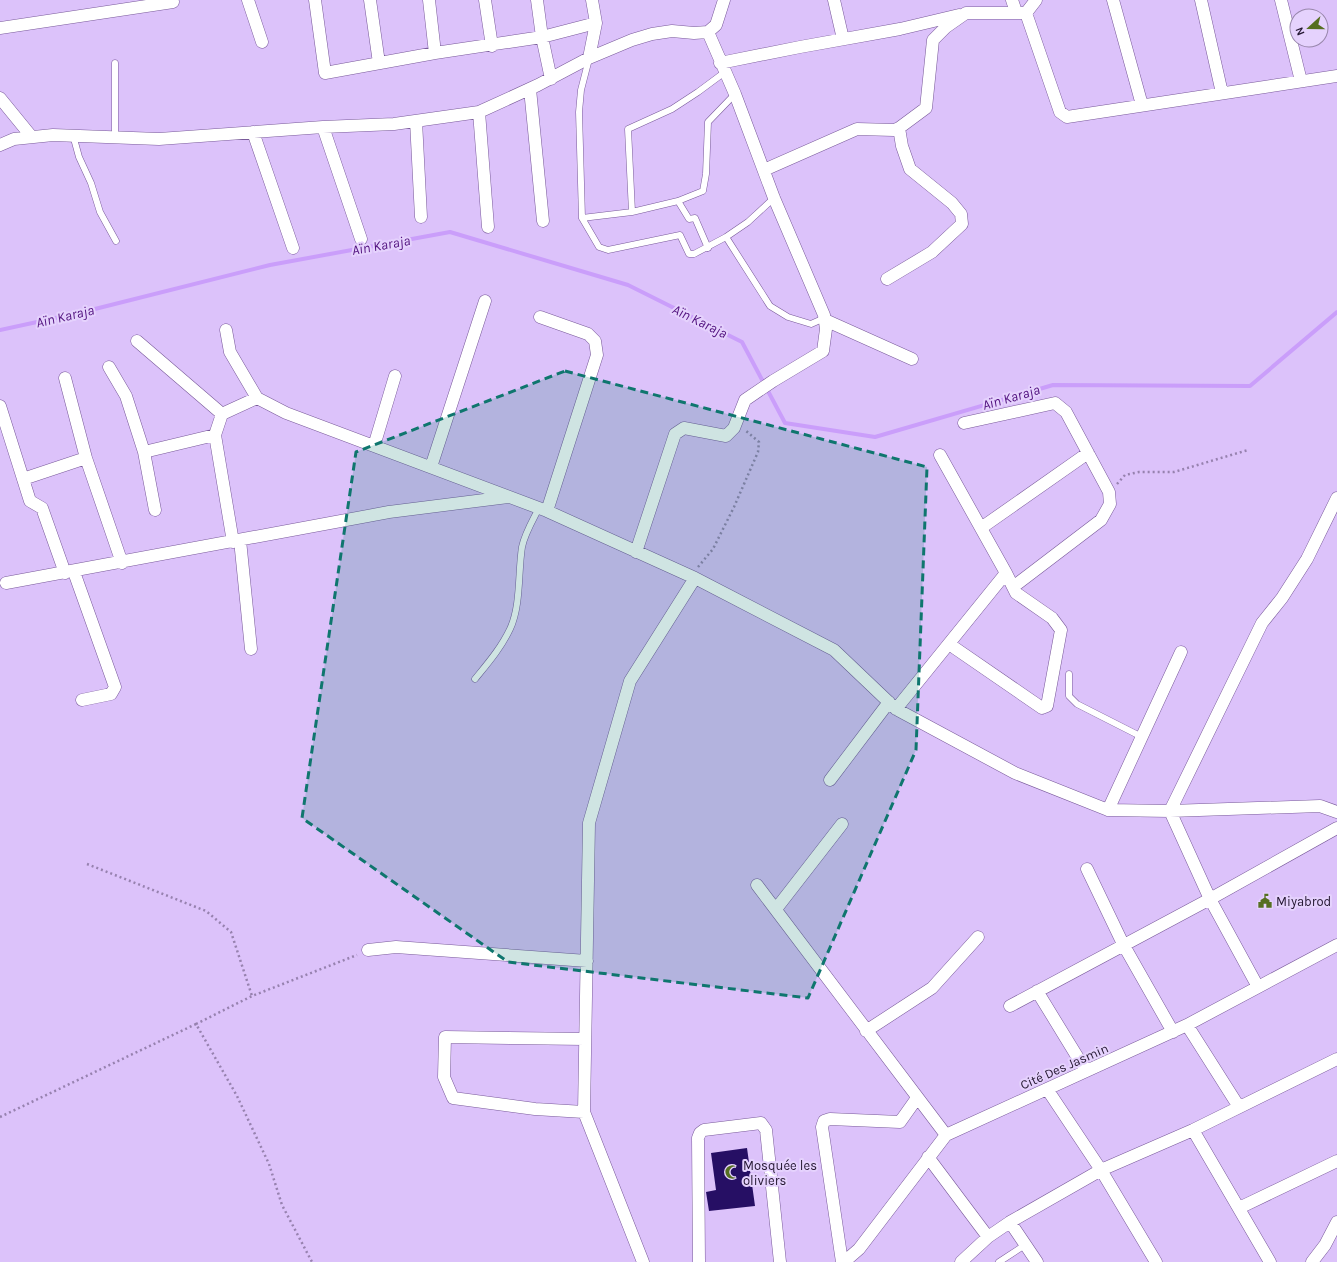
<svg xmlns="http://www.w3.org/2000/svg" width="1337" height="1262" font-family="Karla,sans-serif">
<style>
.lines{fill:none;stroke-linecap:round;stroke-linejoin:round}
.stream{stroke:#ca9efa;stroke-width:4}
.building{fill:#260f64}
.service-casing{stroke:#795a9a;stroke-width:7}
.minor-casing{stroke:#795a9a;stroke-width:13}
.path{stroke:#9782af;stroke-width:2.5;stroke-dasharray:2 3;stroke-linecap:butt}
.service{stroke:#fff;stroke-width:6}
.minor{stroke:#fff;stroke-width:12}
.marked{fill:#0f766e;fill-opacity:0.2;stroke:#0f766e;stroke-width:3;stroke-dasharray:8 5;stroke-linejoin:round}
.labels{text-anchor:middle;stroke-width:4;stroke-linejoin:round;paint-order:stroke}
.poi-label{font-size:13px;fill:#241731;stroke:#e5d2fd;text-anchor:start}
.street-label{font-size:13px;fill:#241731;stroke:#e5d2fd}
.water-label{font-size:14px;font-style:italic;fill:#52127f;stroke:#e5d2fd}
</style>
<rect width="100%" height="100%" fill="#dcc2fa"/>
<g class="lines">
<path class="stream" d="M0 330 83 312 270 265 450 232 628 285 742 342 785 423 875 437 1053 385 1250 386 1337 312"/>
</g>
<path class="building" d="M747 1148 755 1206 709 1211 706 1192 716 1190 711 1153Z"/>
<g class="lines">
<defs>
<path id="service" d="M589 59 581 90 579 112 582 218 632 212 628 129 672 109 698 92 725 72
M115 63V136
M73 135 79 157 91 183 100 212 116 241
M678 201 689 219 695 218 708 248
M632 212 678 201 703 191 706 174 708 122 735 94
M582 218 599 247 608 250 680 235 689 254H694L726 237 748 222 774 198
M726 237 770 306 788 317 811 324 820 320 824 315
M1069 674V696L1077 704 1142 737
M475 679C488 663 501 648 510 629 521 606 518 572 522 547 525 533 533 520 539 508
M999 1262 1025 1245"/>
<path id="minor" d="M248 0 262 42
M315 0 325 73 435 53 542 37 596 23
M370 0 379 63
M429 0 435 53
M485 0 492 46
M537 0 542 37 551 79
M834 0 843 39
M1012 0 1016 12
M1036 0 1026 13 1060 112 1067 117 1337 76
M1113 0 1142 105
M1201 0 1222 93
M1281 0 1301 81
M0 28 173 2
M589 58 596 23 592 0
M720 63 800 47 900 29 959 15
M530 89 543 221
M0 98 31 136
M479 112 488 227
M416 121 421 217
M323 127 361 239
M253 132 293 248
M0 145 14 139 53 135 159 139 323 127 394 124 479 112 538 85 589 58 632 40 652 34 672 31 694 33 708 32 716 25 724 0
M764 170 857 129 894 130 899 128 926 108 933 40 946 27 966 13H1026
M887 279 932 252 962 224 961 214 952 203 910 169 902 146 899 128
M540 317 588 334 595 341 597 355 547 511
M825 320 912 359
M226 330 230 352 257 398 286 413 547 511 695 578 834 650 896 709 1015 773 1108 810 1170 811 1320 806 1337 812
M137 341 222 414
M109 367 126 396 144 452 155 510
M65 378 86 458 122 563
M0 406 30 501 42 508 65 573
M964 423 1055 403 1066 412 1109 492 1110 504 1101 520 1013 587
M215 435 233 542
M374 446 395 376
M144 452 215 435 222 414 257 398
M940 455 1006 573 1016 593 1052 618 1061 630 1047 706 1042 708 949 644
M431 467 485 301
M23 479 86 458
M981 528 1088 453
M240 540 251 649
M636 552 675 434 684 428 726 436 734 428 745 400 773 381 823 351 826 329 824 315 774 198 735 94 708 32
M74 572 115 687 111 694 82 700
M6 583 389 512 508 497
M896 709 1006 573
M830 780 889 702
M1108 810 1181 652
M1087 869 1123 944 1173 1032
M757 885 946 1135
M776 909 842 824
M368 950 396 947 587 961
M1258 987 1210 899 1170 811 1262 623 1282 598 1307 559 1337 498
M1037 991 1086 1071
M1010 1006 1210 899 1337 828
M1187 1025 1239 1107
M866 1031 932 988 978 937
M1047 1089 1101 1170 1156 1262
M584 1112 535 1109 453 1098 444 1077 445 1037 585 1039
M1193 1130 1270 1262
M928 1157 988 1237
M1239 1208 1337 1161
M643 1262 584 1112 589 823 630 681 695 578
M699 1262 698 1138 700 1133 704 1130 761 1123 766 1130 780 1262
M842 1262 822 1127 824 1121 830 1119 900 1122 917 1098
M844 1262 859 1249 946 1135 1187 1025 1337 945
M961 1262 988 1237 1010 1222
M1037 1262 1010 1222 1101 1170 1193 1130 1337 1059
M1312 1262 1325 1245 1337 1222"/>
</defs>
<use href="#service" class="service-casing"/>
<use href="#minor" class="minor-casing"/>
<path class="path" d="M1117 484 1125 475 1139 472H1174L1248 450
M698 567 713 549 734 507 758 452 759 442 745 430
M87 864 206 911 231 932 252 996
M196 1024 252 996 357 955
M0 1117 196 1024 237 1096 269 1164 282 1205 312 1262"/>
<use href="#service" class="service"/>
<use href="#minor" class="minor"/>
</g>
<path class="marked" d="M565 371 927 467 916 750 808 998 508 962 302 818 356 452Z"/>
<defs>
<symbol id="civic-bare" viewBox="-9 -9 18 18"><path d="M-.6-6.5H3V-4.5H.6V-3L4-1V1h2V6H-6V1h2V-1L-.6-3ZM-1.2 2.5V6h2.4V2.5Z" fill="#566f21" stroke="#e5d2fd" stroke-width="2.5" paint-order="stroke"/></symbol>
<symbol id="mosque-bare" viewBox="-9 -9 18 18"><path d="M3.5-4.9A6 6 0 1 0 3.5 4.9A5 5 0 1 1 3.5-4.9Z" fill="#566f21" stroke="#e5d2fd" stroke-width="2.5" paint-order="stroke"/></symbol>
</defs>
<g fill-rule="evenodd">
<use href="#civic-bare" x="1255" y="891" width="20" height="20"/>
<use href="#mosque-bare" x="722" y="1162" width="20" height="20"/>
</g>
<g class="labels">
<g class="poi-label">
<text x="1276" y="906">Miyabrod</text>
<text x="743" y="1170">Mosquée les<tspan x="743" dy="15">oliviers</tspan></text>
</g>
<g class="street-label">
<text transform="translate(1064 1066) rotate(-24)" y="5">Cité Des Jasmin</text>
</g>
<g class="water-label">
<text transform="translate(381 245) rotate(-10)" y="5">Aïn Karaja</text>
<text transform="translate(65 316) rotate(-13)" y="5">Aïn Karaja</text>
<text transform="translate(700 321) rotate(26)" y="5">Aïn Karaja</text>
<text transform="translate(1011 397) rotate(-16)" y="5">Aïn Karaja</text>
</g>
</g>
<g transform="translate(1309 28) rotate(249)"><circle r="19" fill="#e5d2fd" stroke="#9887ab"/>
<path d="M0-3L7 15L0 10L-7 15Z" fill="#566f21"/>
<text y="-6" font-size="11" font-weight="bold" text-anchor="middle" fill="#241731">N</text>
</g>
</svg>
